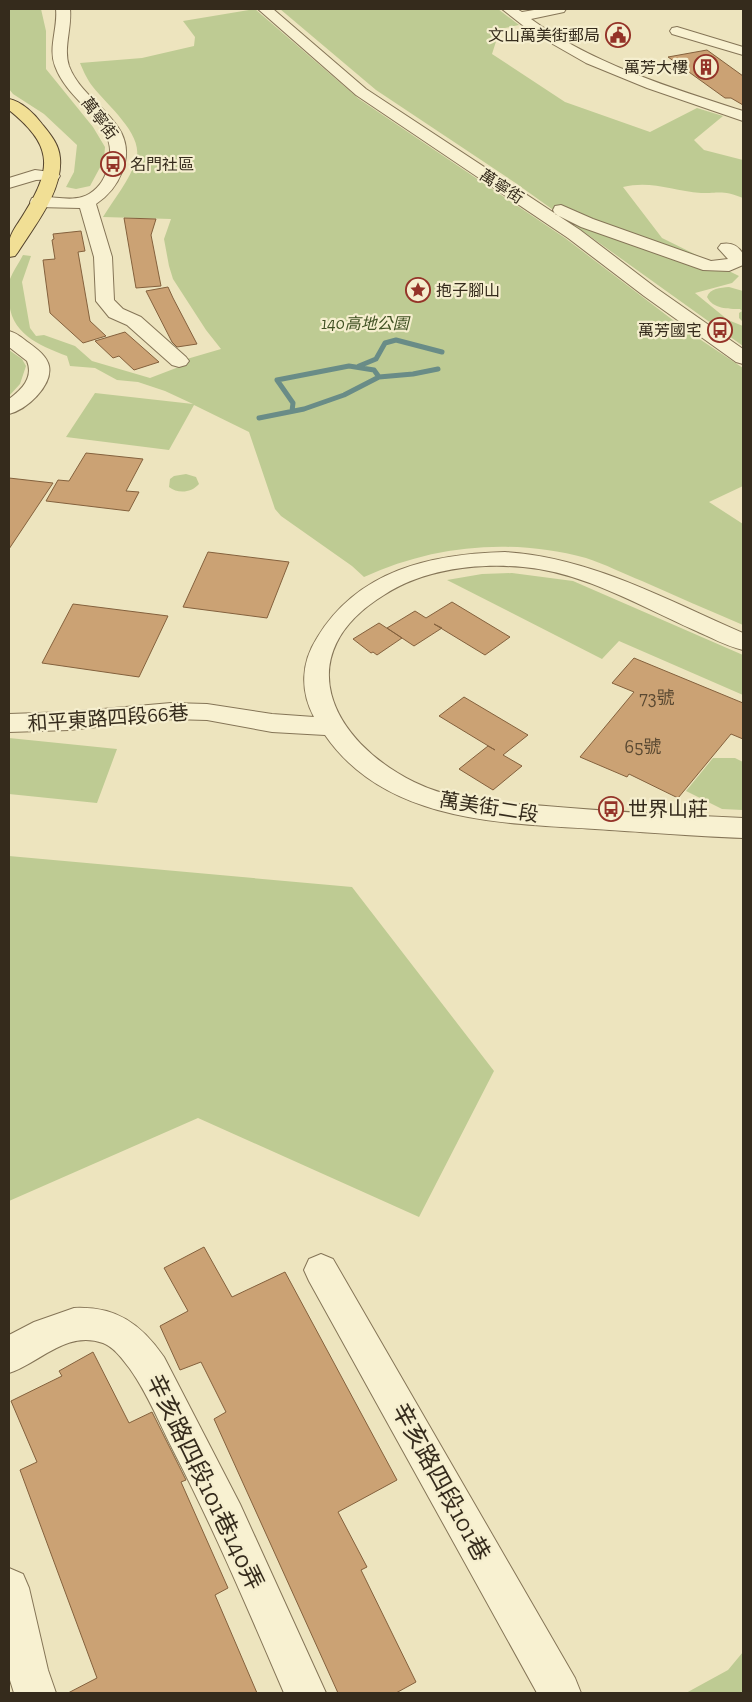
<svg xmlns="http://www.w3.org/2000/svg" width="752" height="1702" font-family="'Zilla Slab','Noto Sans TC',serif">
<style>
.green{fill:#becb93}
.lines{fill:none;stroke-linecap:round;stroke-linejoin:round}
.stream{stroke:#698c87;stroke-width:5}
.building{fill:#cba274;stroke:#84613d}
.minor-casing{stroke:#857557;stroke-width:2}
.major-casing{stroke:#53422c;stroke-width:2}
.minor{fill:#f8f1d1;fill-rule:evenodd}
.major{fill:#f1df95;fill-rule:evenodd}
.labels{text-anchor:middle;stroke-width:4.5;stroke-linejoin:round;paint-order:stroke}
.far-poi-label{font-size:16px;fill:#352b1c;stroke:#f5eece;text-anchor:end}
.far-street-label{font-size:16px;fill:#352b1c;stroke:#f5eece}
.far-park-label{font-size:16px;font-style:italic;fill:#405123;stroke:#f5eece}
.number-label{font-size:18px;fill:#5a4932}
.street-label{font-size:20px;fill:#352b1c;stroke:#f5eece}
.poi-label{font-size:20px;fill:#352b1c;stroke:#f5eece;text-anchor:start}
.near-street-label{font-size:24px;fill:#352b1c;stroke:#f5eece}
</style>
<rect width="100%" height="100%" fill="#ede4be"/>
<path class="green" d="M9 9H41L46 31V69L93 127 105 147 104 160 90 186 76 189 66 187 74 172 77 145 44 114 13 94 9 89Z
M255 9 359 99 565 238 686 330 743 368V486L709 502 743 524V625C710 611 676 596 642 581 624 574 605 564 586 558 511 538 434 545 364 577L352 566 281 516 275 509 249 432 194 405 169 450 66 437 95 393 193 404 165 391 138 382 117 380 95 368 70 366 67 356C38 345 9 333 9 298 9 292 7 284 10 279 13 271 19 263 23 255L31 256 22 282 30 328 36 336 44 335 75 346 92 361 150 378 184 365 180 361 221 349 206 330 173 279 169 266 164 239 171 219 103 217C114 199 130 180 136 160 145 134 104 103 90 83 86 77 83 70 80 63L142 58 194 46 195 37 183 21Z
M280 9H498L519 25 500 29 492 54 565 102 650 132 697 108 723 116 694 140 704 150 743 160V198C723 190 721 193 701 193 673 191 651 180 623 187L662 238 739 276 732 283 695 293 728 320 743 326V346L517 184 376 90Z
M729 287 743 291V322L739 318V313L742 311 740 309C728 309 713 309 707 297 710 288 720 288 729 287Z
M9 350 22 359 26 366 20 384 9 396Z
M186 474 196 477 199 484C191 493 178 494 169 487L170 479 174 476Z
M512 573 573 581 743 655V695L619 641 602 659 447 580 482 574Z
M9 738 117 749 97 803 9 794Z
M713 758H735L743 762V810L722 809 686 791Z
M9 856 352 887 494 1071 419 1217 198 1118 9 1201Z
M743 1652V1693H686L728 1670Z"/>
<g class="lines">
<path class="stream" d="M359 366 376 359 385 343 396 340 442 352
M379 377 413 374 438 369
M259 418 304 409 344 395 379 377 374 370 349 366 277 380 293 403 292 411"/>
</g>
<path class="building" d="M707 50 743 76V105L731 98H725L668 57Z
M124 218 156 219 151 235 161 286 136 288Z
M81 231 85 251 78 252 90 321 106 336 83 343 50 313 43 260 55 259 52 240 54 239 53 234Z
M168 287 173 298 197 344 177 347 172 342 146 291Z
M125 332 159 362 134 370 119 356 113 358 95 341Z
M86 453 143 459 126 491 139 492 129 511 46 501 58 480 69 481Z
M9 478 53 483 9 549Z
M208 552 289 562 267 618 183 607Z
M452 602 510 637 485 655 434 624 442 628 414 646 387 628 415 611 426 618Z
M73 604 168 616 139 677 42 663Z
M379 623 402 638 377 655 373 652 371 653 353 639Z
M634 658 743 703V739L731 734 678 798 629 774 627 777 580 757 634 692 612 683Z
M464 697 528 735 503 755 522 766 493 790 459 769 488 746 495 750 439 716Z
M204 1247 232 1297 285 1272 397 1480 338 1512 367 1567 361 1570 416 1682 396 1693H338L214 1419 226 1412 201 1362 180 1370 160 1326 188 1311 164 1268Z
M93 1352 129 1423 152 1412 186 1480 181 1482 228 1588 215 1595 257 1693H68L97 1678 20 1470 37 1462 11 1401 62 1376 59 1371Z"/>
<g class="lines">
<defs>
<path id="minor" d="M56 9H70C72 28 63 48 69 66 84 106 142 122 122 172 117 185 108 196 96 204L112 257 114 300 123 309 141 317 186 357 189 361 186 365 179 367 172 365 127 325 109 317 96 301 94 257 80 208 38 207 32 206 30 202 32 198C48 194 66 202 82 197 93 194 102 184 106 173 126 123 70 108 55 66 48 48 58 28 56 9Z
M258 9H273L366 89 580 230 656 288 743 349V364L736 362 644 296 568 238 356 95Z
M502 9H517L522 12 540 9H566L564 12 531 19C593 64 671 88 743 111V121L647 88 586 63 530 31Z
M677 27 743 47V55L672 34 670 31 672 28Z
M35 170 58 173 60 176 58 179 36 180 9 188V178Z
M561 205 593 219 711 261 728 259 718 248 721 244C731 242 738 245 743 254V265L729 271 703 270 581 227 555 214 553 210 555 206Z
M9 331C17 333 22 338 29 343 37 349 47 356 49 366 53 386 26 410 9 414V399C21 390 34 378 27 361L9 347Z
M505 552C590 557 667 600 743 633V650C726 646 710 637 694 630 640 606 583 572 523 567 477 563 424 569 384 595 288 654 330 740 414 782 454 802 502 803 546 806 612 812 677 815 743 818V838C694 836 644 832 595 829 500 823 385 822 325 735L272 732 207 720 171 719 69 730 9 732V714L69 712 171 703 207 704 272 714 314 717C300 691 301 663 317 638 358 570 431 554 505 552Z
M321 1254 333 1259 575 1678 581 1693H537L309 1281 304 1270 309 1259Z
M74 1308C116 1306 141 1324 164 1357L240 1504 326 1693H284C249 1612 215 1531 174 1452 160 1425 148 1394 130 1369 123 1360 114 1347 103 1343 66 1330 40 1363 9 1373V1335L34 1322Z
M9 1568 23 1574 29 1588 48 1670 56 1693H14L9 1677Z"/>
<path id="major" d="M9 99C21 101 35 114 42 124 50 134 59 144 60 158 63 191 35 225 18 252L15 256 9 257C7 234 14 231 25 212 54 166 51 144 9 110Z"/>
</defs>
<use href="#minor" class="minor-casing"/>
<use href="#major" class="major-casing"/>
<use href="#minor" class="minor"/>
<use href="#major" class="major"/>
</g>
<defs>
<symbol id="civic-ring" viewBox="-11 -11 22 22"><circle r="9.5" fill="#f5eece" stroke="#943328" stroke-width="1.5"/><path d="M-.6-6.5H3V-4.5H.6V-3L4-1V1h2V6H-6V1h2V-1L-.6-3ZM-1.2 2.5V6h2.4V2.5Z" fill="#943328"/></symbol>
<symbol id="building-ring" viewBox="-11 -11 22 22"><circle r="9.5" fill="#f5eece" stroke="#943328" stroke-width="1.5"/><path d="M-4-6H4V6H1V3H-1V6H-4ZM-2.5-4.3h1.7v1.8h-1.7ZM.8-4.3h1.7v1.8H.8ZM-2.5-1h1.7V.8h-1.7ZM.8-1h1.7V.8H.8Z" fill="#943328"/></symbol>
<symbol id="bus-ring" viewBox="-11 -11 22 22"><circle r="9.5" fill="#f5eece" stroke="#943328" stroke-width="1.5"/><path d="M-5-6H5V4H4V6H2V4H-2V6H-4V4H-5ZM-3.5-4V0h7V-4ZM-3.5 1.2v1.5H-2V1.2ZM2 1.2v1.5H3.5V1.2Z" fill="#943328"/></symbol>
<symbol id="sight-ring" viewBox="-11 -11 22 22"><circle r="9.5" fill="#f5eece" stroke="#943328" stroke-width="1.5"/><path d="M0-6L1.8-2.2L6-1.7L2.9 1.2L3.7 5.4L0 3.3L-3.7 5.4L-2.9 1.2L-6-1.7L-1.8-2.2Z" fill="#943328"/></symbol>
</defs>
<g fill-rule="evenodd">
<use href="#civic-ring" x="604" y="21" width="28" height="28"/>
<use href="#building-ring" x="692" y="53" width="28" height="28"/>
<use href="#bus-ring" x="99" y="150" width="28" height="28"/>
<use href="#sight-ring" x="404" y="276" width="28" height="28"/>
<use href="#bus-ring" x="706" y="316" width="28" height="28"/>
<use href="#bus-ring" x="597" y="795" width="28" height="28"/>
</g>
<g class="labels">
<g class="far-poi-label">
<text x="600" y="41">文山萬美街郵局</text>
<text x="688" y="73">萬芳大樓</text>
<text x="130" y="170" text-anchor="start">名門社區</text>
<text x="436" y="296" text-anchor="start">抱子腳山</text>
<text x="702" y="336">萬芳國宅</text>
</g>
<g class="far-street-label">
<text transform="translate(100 118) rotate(53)" y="6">萬寧街</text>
<text transform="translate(502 186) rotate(33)" y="6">萬寧街</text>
</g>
<g class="far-park-label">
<text x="365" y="329">140高地公園</text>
</g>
<g class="number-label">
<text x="657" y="704">73號</text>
<text x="643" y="753">65號</text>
</g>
<g class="street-label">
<text transform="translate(108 718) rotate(-4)" y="7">和平東路四段66巷</text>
<text transform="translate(489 807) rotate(9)" y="7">萬美街二段</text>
</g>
<g class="poi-label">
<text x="628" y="816">世界山莊</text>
</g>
<g class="near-street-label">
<text transform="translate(205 1482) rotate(64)" y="8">辛亥路四段101巷140弄</text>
<text transform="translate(441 1482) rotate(61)" y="8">辛亥路四段101巷</text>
</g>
</g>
<rect width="752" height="1702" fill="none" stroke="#352b1c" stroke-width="20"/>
</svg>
